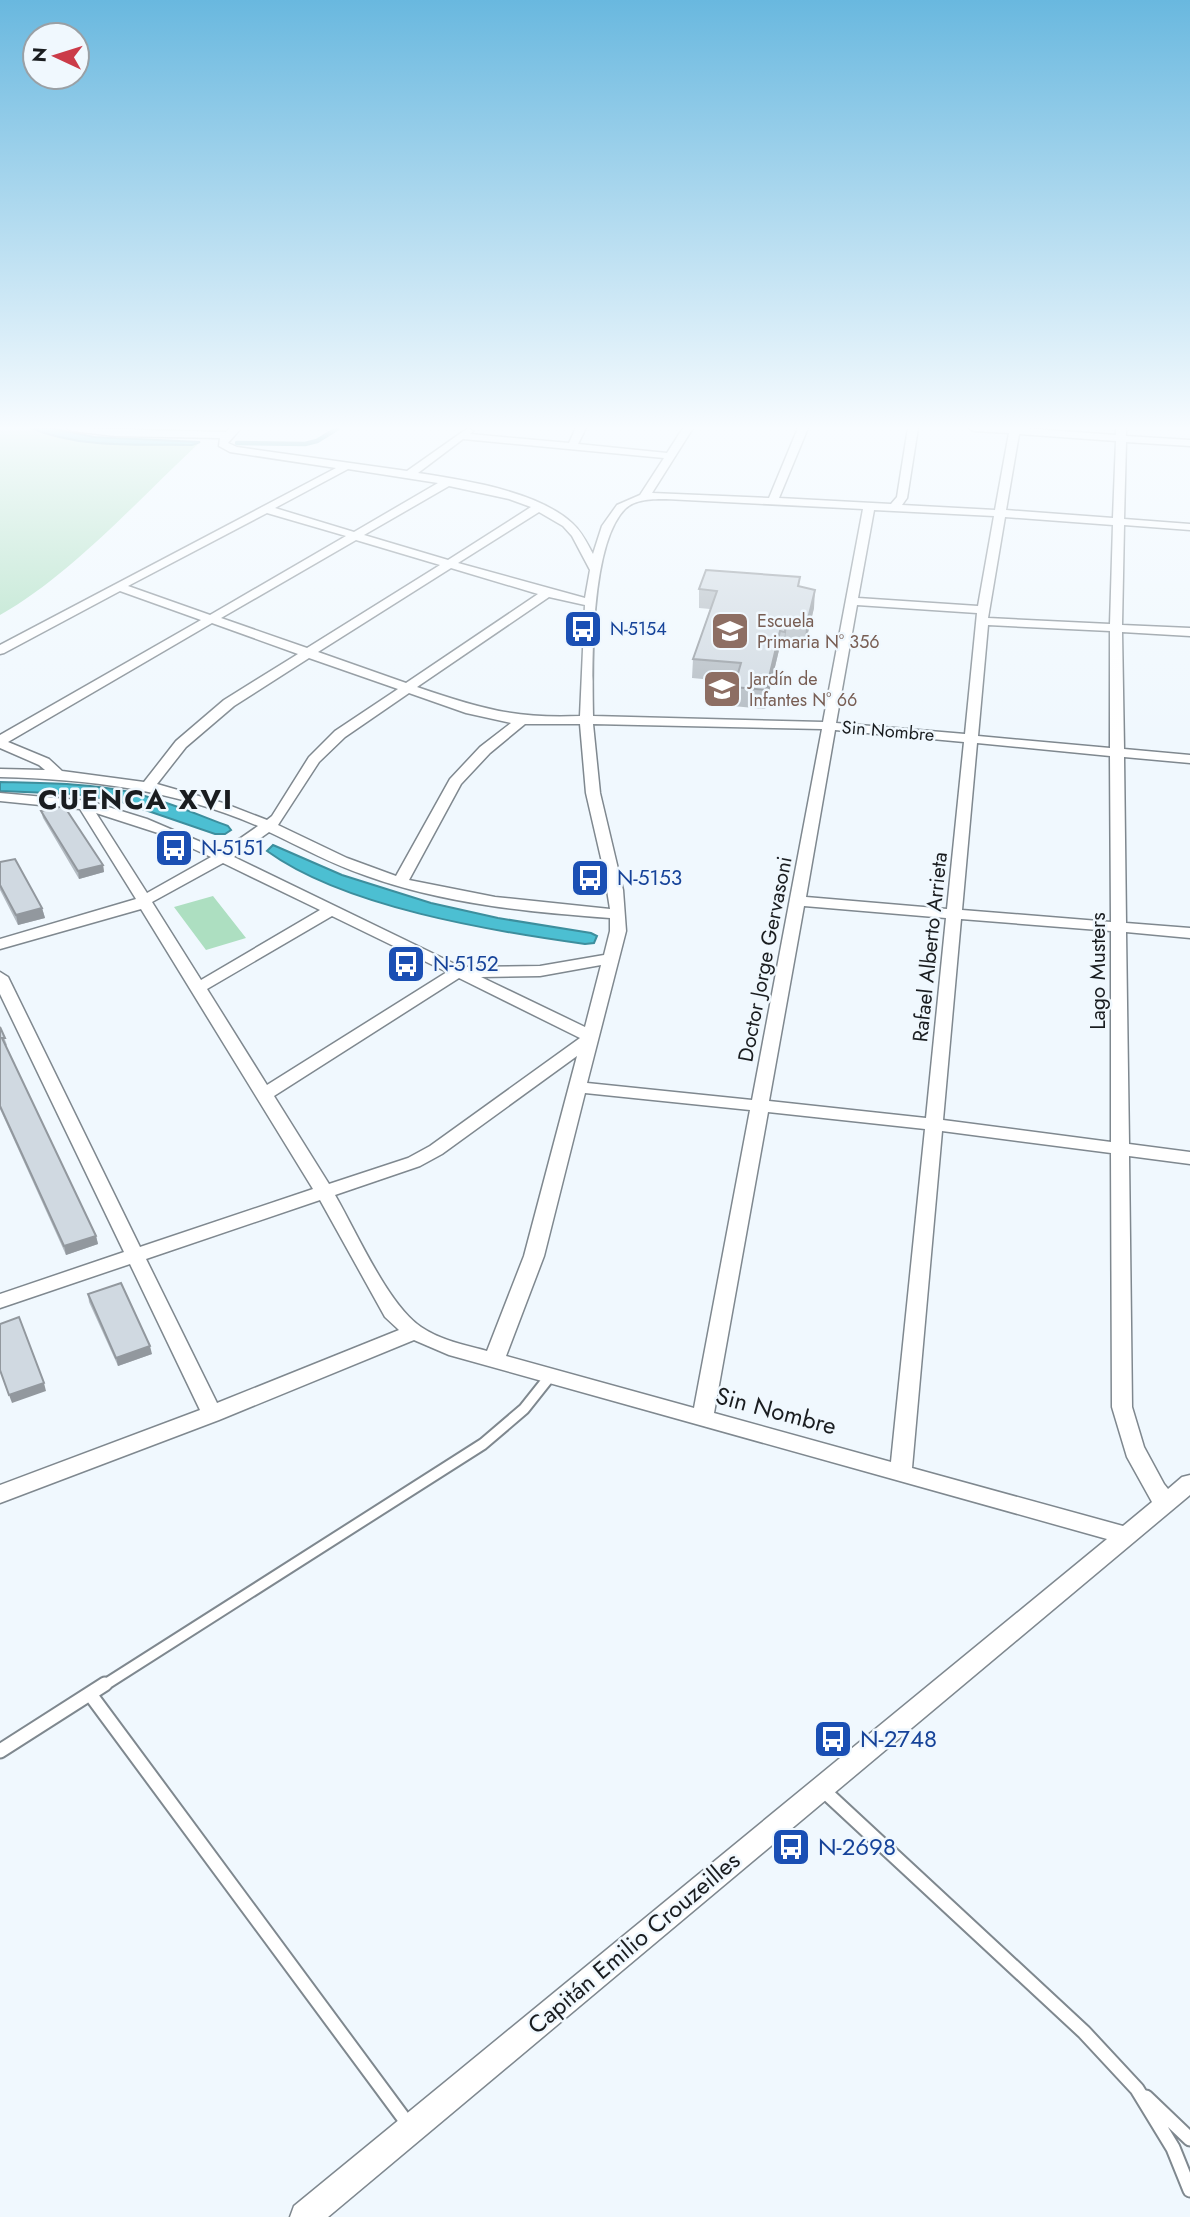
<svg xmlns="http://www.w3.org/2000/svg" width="1190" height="2217" font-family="Jost,sans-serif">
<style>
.green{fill:#addfc1}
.water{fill:#4cbfd2;stroke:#3d8e9d;stroke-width:2}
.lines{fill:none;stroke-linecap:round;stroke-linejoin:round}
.stream{stroke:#3d8e9d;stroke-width:4.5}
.lane-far1-casing{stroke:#7f888f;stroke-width:14}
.lane-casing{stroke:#7f888f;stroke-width:17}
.street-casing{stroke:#7f888f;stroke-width:3}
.lane-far1{stroke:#fff;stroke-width:10}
.lane{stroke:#fff;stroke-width:13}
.street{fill:#fff;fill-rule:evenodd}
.wall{fill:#b3bbc2}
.shaded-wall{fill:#92989e}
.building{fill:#d0d9e1;stroke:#92989e;stroke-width:2}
.labels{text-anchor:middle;stroke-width:5;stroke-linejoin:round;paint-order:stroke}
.far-education-label{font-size:18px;fill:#785e54;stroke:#f0f8fe;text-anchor:start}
.far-transit-label{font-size:18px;fill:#164399;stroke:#f0f8fe;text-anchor:start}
.far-street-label{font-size:18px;fill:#1a1d20;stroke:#f0f8fe}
.transit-label{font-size:21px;fill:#164399;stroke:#f0f8fe;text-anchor:start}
.street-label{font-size:21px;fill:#1a1d20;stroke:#f0f8fe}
.near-street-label{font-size:24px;fill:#1a1d20;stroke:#f0f8fe}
.near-transit-label{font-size:24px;fill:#164399;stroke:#f0f8fe;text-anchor:start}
.district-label{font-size:28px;font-weight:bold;letter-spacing:2px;fill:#1a1d20;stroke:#f0f8fe}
</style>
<rect width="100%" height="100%" fill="#f0f8fe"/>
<path class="green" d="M0 428H31L66 438 100 443 198 444C138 500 71 575 0 615Z
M213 896 246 938 206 950 174 907Z"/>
<path class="water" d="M31 428H51L94 437 200 442 192 445C139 444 81 449 31 428Z
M0 782C43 783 88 783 130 792 164 800 196 814 228 826L231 830 225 834H215L119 801 74 794 0 791Z
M273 845 342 875 431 903 498 918 591 933 597 936 594 943 585 944C491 931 344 907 267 851Z"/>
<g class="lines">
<path class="stream" d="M237 443 305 444 317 441 338 428"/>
<defs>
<path id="lane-far1" d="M103 1686 483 1444 524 1409 551 1375"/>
<path id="lane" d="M90 1694 408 2124
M0 1751 105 1684
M823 1790 1084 2032 1137 2089 1173 2148 1190 2190
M1146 2097 1190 2139"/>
<path id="street" d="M67 428 226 432 230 428H241L228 443 237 447 407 471 468 428 473 431 470 434 569 443 576 428H586L578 444 667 453 683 428H693L652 493 769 498 798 428H808L779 498 891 504 897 497 908 428H918L907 498 902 505 995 510 1009 433 974 431 969 428H1020L1116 435V428H1126V436L1190 440V446L1126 442 1124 519 1190 524V530L1124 525 1122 625 1190 628V636L1122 632 1124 749 1190 755V763L1124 757 1126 923 1190 928V938L1126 932 1129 1144 1190 1152V1164L1129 1156 1132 1407 1144 1447 1164 1484 1168 1489 1182 1477 1190 1475V1495L328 2217H290L294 2206 1107 1539 449 1355 414 1340 219 1420 0 1503V1485L200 1410 130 1264 0 1308V1294L124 1252 0 994V972L8 977 140 1247 313 1189 141 909 0 949V939L136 899 80 809 0 801V793L89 801 147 819 222 851 258 826C175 790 89 779 0 777V769L45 770 39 765 0 748V735L201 620 120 591 4 653 0 654V645L336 468 230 452 219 446 220 438 115 436 72 431ZM1019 434 1116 441 1113 518 1006 510ZM463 439 664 458 640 495 617 505 602 526 593 554C587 543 582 532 572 523 537 491 464 480 418 473ZM348 469 438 483 354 532 275 508ZM449 486 509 499 531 507 448 560 364 535ZM666 499 863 509 823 722 593 716C592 667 590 544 625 509 635 499 653 499 666 499ZM874 510 994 516 978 606 858 598ZM539 512 563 526 572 536 590 570 585 598 458 563ZM267 513 346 536 210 615 128 586ZM1005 517 1113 525 1110 624 988 618ZM356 540 440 565 307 648 221 618ZM451 568 538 594 406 683 318 652ZM549 597 585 605 580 716C515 719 478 708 417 687ZM857 605 977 613 965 734 836 723ZM212 623 298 654 224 700 176 741 144 782 62 771 49 759 8 742ZM988 625 1110 631V748L978 736ZM309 658 398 689 335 731 309 757 272 816 267 820 223 803 157 784 186 747 234 706ZM409 693 466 713 511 723 480 747 450 779 396 876 347 858 278 825 319 762 345 737ZM525 724H580L586 793 604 871 610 909 495 897 409 880 461 784 490 753ZM593 724 822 729 752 1100 587 1083 626 931 623 890 600 793ZM835 730 964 742 947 909 806 897ZM977 743 1110 756 1111 922 962 910ZM96 813 161 834 211 857 147 893ZM269 832C301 847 333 865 367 876 445 904 528 912 610 918V931L604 955 540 966 461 967 234 857ZM223 863 320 910 201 980 152 902ZM804 906 946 918 926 1118 769 1101ZM332 916 447 972 267 1085 207 989ZM961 919 1111 931V1142L943 1120ZM601 965 585 1027 481 977 540 976ZM459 978 580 1038 430 1146 408 1158 329 1184 274 1096ZM577 1056 524 1256 487 1351C465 1345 440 1340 421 1327 388 1305 356 1231 335 1195L420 1166 442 1154ZM585 1093 750 1110 694 1408 506 1356 544 1256ZM768 1112 925 1129 891 1462 714 1413ZM942 1131 1111 1153 1112 1407 1127 1457 1152 1502 1123 1526 912 1468ZM320 1200 385 1317 399 1330 217 1403 146 1259Z"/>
</defs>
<use href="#lane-far1" class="lane-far1-casing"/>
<use href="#lane" class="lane-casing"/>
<use href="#street" class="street-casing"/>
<use href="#lane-far1" class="lane-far1"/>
<use href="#lane" class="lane"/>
<use href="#street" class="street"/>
</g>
<path class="wall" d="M800 577 799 586 814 608 805 645 785 644 784 650H779L765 709 733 706 734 687 735 682 692 678 693 659 710 609 699 608V589Z
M41 811 103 865 104 872 79 879 43 818Z
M0 862 42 908 45 918 18 925 0 890Z
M0 1027 7 1045 6 1046 96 1236 98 1244 66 1255 0 1109Z
M88 1294 152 1354 118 1366 89 1302Z"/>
<path class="shaded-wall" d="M815 590 814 608 805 645 806 627Z
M786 625 785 644 784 650 785 632Z
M780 631 779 650 765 709 766 690Z
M103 865 104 872 79 879 78 871Z
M42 908 45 918 18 925 16 915Z
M96 1236 98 1244 66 1255 64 1246Z
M150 1346 152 1354 118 1366 116 1358Z
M44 1383 46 1391 12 1403 9 1395Z"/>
<path class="building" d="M706 570 800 577 798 586 815 590 806 627 786 625 785 632 780 631 766 690 734 687 741 663 693 659 717 591 699 589Z
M64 806 103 865 78 871 41 811Z
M15 859 42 908 16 915 0 885V862Z
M0 1027 5 1038H2L96 1236 64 1246 0 1106Z
M121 1283 150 1346 116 1358 88 1294Z
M19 1317 44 1383 9 1395 0 1370V1324Z"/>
<linearGradient id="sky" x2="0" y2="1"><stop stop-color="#69b8df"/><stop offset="0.58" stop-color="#f8fcff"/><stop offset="1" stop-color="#f8fcff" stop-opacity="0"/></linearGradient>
<rect width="1190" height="738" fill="url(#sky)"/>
<defs>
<symbol id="bus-square" viewBox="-11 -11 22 22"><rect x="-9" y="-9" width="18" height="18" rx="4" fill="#1a4fb4" stroke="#f0f8fe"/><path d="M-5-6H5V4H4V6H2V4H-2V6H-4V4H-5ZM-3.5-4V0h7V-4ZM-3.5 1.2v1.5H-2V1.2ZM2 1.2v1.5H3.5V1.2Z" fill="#fff"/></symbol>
<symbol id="school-square" viewBox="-11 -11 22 22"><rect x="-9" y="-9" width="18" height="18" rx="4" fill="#8d6e63" stroke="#f0f8fe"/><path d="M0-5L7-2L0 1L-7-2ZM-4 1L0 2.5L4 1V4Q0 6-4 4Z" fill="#fff"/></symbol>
</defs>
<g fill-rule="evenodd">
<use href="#bus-square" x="561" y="607" width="44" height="44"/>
<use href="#school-square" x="708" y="609" width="44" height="44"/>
<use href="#school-square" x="700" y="667" width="44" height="44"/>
<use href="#bus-square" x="152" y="826" width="44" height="44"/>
<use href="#bus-square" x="568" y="856" width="44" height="44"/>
<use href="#bus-square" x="384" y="942" width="44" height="44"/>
<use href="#bus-square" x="811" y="1717" width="44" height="44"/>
<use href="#bus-square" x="769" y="1825" width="44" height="44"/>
</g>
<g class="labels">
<g class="far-education-label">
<text x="757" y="627">Escuela<tspan x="757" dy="21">Primaria N° 356</tspan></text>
<text x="749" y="685">Jardín de<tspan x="749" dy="21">Infantes N° 66</tspan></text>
</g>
<g class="far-transit-label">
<text x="610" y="635">N-5154</text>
</g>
<g class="far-street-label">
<text transform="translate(888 731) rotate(5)" y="6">Sin Nombre</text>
</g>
<g class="transit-label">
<text x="201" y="855">N-5151</text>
<text x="617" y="885">N-5153</text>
<text x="433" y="971">N-5152</text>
</g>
<g class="street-label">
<text transform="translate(930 947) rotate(-84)" y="7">Rafael Alberto Arrieta</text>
<text transform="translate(765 959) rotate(-79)" y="7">Doctor Jorge Gervasoni</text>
<text transform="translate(1098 971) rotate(-90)" y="7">Lago Musters</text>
</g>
<g class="near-street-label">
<text transform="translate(776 1411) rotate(15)" y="8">Sin Nombre</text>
<text transform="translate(634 1943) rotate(-40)" y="8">Capitán Emilio Crouzeilles</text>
</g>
<g class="near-transit-label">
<text x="860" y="1747">N-2748</text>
<text x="818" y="1855">N-2698</text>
</g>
<g class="district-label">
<text x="136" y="809">CUENCA XVI</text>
</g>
</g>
<g transform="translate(56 56) rotate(274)"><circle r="33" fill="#f0f8fe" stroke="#9aa0a5" stroke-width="2"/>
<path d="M0-5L12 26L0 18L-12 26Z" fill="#cb3b49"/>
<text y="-10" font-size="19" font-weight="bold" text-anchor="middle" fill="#1a1d20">N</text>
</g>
</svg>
